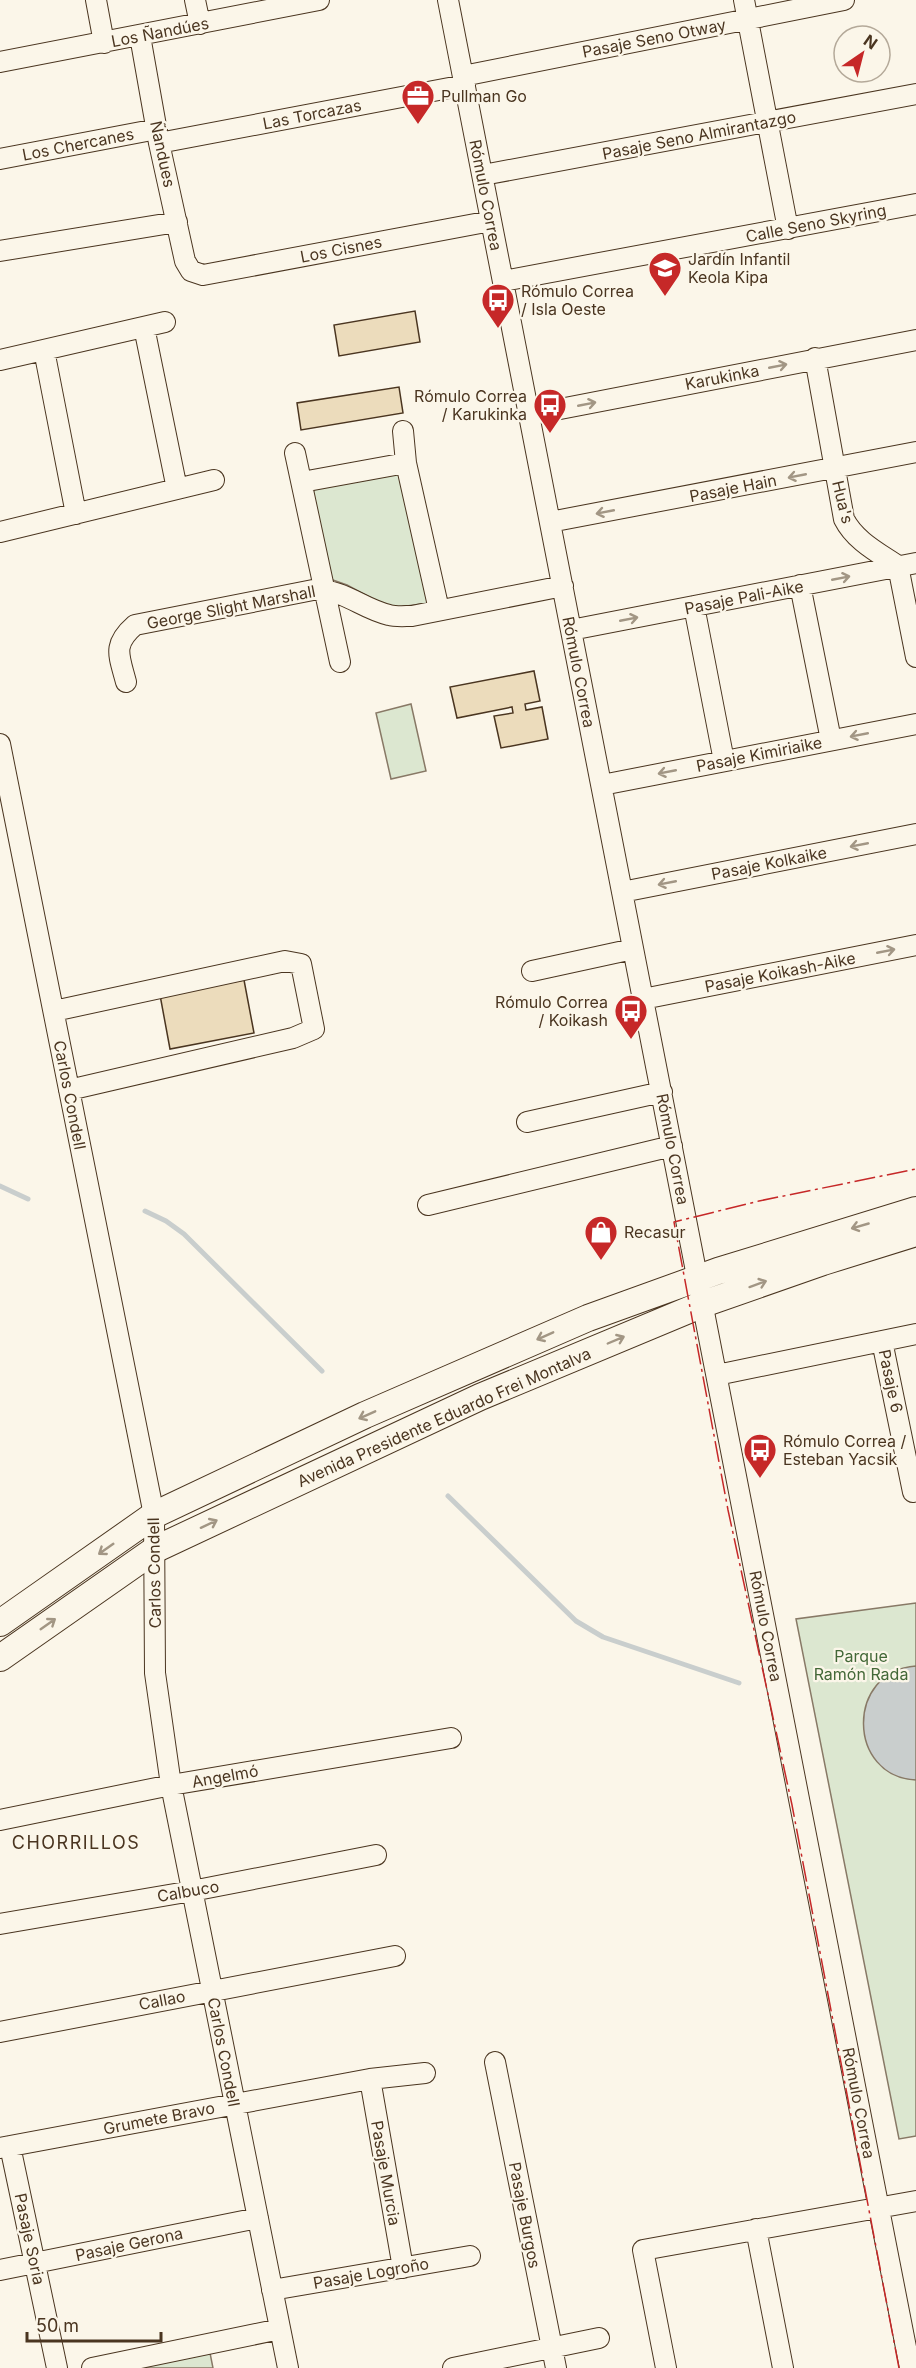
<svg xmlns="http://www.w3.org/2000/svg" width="916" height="2368" font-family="Inter,sans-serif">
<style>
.green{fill:#dce7d0;stroke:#887966;stroke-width:1.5}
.water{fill:#c9cecd;stroke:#887966;stroke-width:1.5}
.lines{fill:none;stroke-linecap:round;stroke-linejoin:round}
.stream{stroke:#c9cecd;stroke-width:5}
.building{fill:#ecdcbc;stroke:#4a3520;stroke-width:1.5}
.minor-casing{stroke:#4a3520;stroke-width:22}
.major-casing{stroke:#4a3520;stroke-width:28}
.minor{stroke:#fbf6e9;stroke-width:20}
.major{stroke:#fbf6e9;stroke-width:26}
.power{stroke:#c62828;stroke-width:1.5;stroke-dasharray:21 4.5 3 4.5;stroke-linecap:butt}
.oneway{stroke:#a29684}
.labels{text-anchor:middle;stroke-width:4.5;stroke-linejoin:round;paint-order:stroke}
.street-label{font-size:16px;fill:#4a3520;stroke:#fbf6e9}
.poi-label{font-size:16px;fill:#4a3520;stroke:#fbf6e9;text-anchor:start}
.park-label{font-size:16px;fill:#436837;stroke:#fbf6e9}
.neighbourhood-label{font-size:18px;letter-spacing:1.5px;fill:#4a3520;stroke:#fbf6e9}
</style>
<rect width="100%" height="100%" fill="#fbf6e9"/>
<path class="green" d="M399 474 429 603 399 607 384 605 347 585 330 579 313 492 315 489Z
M411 704 426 771 391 779 376 713Z
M916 1603V2136L899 2139 796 1619Z
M209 2348 213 2368H118Z"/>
<path class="water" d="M916 1666V1780C847 1777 845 1671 916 1666Z"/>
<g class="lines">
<path class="stream" d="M0 1186 28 1199
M145 1211 166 1221 184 1234 322 1371
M448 1496 576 1621 603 1637 739 1683"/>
</g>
<path class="building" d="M415 311 420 342 339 356 334 325Z
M399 387 403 413 301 430 297 403Z
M534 671 540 701 525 704 526 710 542 707 548 739 501 748 494 716 513 713 512 707 457 718 450 687Z
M244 980 254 1033 170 1049 160 995Z"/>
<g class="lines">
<defs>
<path id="minor" d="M96 0 104 43
M195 0 200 24
M448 0 910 2368
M744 0 788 229
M140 36 159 143 185 261 191 271 203 275 491 221
M0 62 319 0
M463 76 844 0
M159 143 465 85
M0 159 157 129
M483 175 916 94
M0 251 177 222
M503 281 916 204
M144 327 177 489
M44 350 76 514
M815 358 844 519C855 541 879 553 898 566L916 657
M0 360 165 322
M529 415 916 340
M403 431 406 463 439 610
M295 453 340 662
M302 482 406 463
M550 522 916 452
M0 532 214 480
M800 585 831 740
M694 606 724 761
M571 630 916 563
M126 682C119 655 112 645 135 625L313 590C345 589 360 608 389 615 396 617 405 616 412 616L563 586
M0 744 154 1515 155 1673 171 1785 288 2368
M602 785 916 724
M622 892 916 834
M532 971 633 949
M643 999 916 945
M54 1011 285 961 301 964 314 1029 293 1038 69 1090
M527 1122 662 1092
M428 1205 672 1146
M882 1341 913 1492 916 1491
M717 1375 916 1334
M0 1820 171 1785 451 1738
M0 1924 192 1891 376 1855
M0 2032 395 1956
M495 2062 556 2368
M370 2079 403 2268
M10 2146 57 2368
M0 2148 370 2079 425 2073
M756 2229 783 2368
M0 2270 258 2218
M272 2290 470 2256
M92 2368 280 2329
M453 2368 599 2338
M666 2368 643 2250 916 2201"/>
<path id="major" d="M0 1623 154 1515 365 1415 588 1318 718 1271 916 1210
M0 1658 156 1549 480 1397 703 1304 823 1262 916 1233"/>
</defs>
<use href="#minor" class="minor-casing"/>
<use href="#major" class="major-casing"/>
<use href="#minor" class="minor"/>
<use href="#major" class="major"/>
<path class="power" d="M899 2368 792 1805 728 1510 674 1222 759 1201 916 1169"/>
</g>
<defs><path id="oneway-shaft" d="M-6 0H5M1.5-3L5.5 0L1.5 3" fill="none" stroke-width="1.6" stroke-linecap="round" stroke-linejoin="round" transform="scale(1.5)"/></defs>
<g class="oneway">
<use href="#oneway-shaft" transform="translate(778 366) rotate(-11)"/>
<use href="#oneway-shaft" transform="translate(587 404) rotate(-11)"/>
<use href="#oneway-shaft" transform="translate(797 476) rotate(169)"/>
<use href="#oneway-shaft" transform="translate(605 512) rotate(169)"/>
<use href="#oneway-shaft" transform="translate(841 578) rotate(-11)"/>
<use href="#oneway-shaft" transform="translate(629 619) rotate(-11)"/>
<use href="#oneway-shaft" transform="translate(859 735) rotate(169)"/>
<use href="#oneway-shaft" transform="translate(667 772) rotate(169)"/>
<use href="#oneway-shaft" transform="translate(859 845) rotate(169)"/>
<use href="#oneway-shaft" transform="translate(667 883) rotate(169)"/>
<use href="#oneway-shaft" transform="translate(886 951) rotate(-11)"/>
<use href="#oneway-shaft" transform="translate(860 1226) rotate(164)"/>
<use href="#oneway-shaft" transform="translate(758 1284) rotate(-20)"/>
<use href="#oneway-shaft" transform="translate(545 1336) rotate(156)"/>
<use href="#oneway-shaft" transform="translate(616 1340) rotate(-23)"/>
<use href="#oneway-shaft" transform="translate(367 1415) rotate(156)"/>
<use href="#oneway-shaft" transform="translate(209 1524) rotate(-25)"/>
<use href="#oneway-shaft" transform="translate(106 1549) rotate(145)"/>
<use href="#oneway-shaft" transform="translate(48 1624) rotate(-35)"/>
</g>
<defs>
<symbol id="office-pin" viewBox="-11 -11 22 30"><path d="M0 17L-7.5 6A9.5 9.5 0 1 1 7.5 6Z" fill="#c62828" stroke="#fbf6e9"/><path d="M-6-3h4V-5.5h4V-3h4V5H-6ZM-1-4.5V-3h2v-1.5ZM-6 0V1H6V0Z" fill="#fff"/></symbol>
<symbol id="school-pin" viewBox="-11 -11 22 30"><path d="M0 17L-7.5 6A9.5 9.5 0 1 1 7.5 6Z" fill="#c62828" stroke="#fbf6e9"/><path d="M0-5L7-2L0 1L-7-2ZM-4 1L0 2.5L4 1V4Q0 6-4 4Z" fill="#fff"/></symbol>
<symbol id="bus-pin" viewBox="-11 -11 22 30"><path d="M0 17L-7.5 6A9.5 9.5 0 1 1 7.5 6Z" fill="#c62828" stroke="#fbf6e9"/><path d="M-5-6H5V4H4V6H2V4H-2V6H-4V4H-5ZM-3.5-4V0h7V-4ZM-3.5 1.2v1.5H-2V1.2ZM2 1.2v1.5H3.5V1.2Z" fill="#fff"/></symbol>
<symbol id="shop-pin" viewBox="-11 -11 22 30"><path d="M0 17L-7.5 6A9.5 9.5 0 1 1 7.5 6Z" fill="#c62828" stroke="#fbf6e9"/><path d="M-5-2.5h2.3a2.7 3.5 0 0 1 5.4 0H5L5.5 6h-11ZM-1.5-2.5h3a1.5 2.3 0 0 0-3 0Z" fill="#fff"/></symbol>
</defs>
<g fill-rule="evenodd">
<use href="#office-pin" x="399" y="77" width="38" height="52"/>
<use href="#school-pin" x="646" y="249" width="38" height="52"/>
<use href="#bus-pin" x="479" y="281" width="38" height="52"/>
<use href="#bus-pin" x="531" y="386" width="38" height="52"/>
<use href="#bus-pin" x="612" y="992" width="38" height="52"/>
<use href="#shop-pin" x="582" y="1213" width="38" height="52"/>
<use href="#bus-pin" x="741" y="1431" width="38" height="52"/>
</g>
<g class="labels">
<g class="street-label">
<text transform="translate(160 32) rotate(-11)" y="6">Los Ñandúes</text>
<text transform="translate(654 38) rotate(-11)" y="6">Pasaje Seno Otway</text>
<text transform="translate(312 114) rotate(-11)" y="6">Las Torcazas</text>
<text transform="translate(699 135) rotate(-11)" y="6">Pasaje Seno Almirantazgo</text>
<text transform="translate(78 144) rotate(-11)" y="6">Los Chercanes</text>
<text transform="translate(163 154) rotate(78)" y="6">Ñandues</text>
<text transform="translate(486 195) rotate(79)" y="6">Rómulo Correa</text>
<text transform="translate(816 223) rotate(-11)" y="6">Calle Seno Skyring</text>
<text transform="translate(341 249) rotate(-11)" y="6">Los Cisnes</text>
<text transform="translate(722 377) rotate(-11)" y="6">Karukinka</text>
<text transform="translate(733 488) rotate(-11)" y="6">Pasaje Hain</text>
<text transform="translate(843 502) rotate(76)" y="6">Hua's</text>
<text transform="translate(744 597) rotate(-11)" y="6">Pasaje Pali-Aike</text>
<text transform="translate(231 607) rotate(-11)" y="6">George Slight Marshall</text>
<text transform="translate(579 672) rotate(79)" y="6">Rómulo Correa</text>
<text transform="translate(759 754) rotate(-11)" y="6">Pasaje Kimiriaike</text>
<text transform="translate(769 863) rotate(-11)" y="6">Pasaje Kolkaike</text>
<text transform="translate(780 972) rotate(-11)" y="6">Pasaje Koikash-Aike</text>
<text transform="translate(70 1095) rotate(79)" y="6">Carlos Condell</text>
<text transform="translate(673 1149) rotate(79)" y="6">Rómulo Correa</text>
<text transform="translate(891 1381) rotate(78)" y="6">Pasaje 6</text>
<text transform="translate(444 1417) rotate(-24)" y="6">Avenida Presidente Eduardo Frei Montalva</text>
<text transform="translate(154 1573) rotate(-91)" y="6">Carlos Condell</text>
<text transform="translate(766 1626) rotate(79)" y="6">Rómulo Correa</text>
<text transform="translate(225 1776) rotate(-10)" y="6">Angelmó</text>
<text transform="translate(188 1891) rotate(-10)" y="6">Calbuco</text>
<text transform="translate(162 2000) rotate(-11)" y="6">Callao</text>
<text transform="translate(224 2052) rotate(79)" y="6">Carlos Condell</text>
<text transform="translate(859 2103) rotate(79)" y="6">Rómulo Correa</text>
<text transform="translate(159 2118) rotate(-11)" y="6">Grumete Bravo</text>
<text transform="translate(386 2173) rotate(80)" y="6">Pasaje Murcia</text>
<text transform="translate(525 2215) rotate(79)" y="6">Pasaje Burgos</text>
<text transform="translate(30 2239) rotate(78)" y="6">Pasaje Soria</text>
<text transform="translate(129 2244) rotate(-12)" y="6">Pasaje Gerona</text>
<text transform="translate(371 2273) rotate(-10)" y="6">Pasaje Logroño</text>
</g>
<g class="poi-label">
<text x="441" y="102">Pullman Go</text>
<text x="688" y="265">Jardín Infantil<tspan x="688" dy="18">Keola Kipa</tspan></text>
<text x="521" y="297">Rómulo Correa<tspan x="521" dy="18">/ Isla Oeste</tspan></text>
<text x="527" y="402" text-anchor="end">Rómulo Correa<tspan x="527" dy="18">/ Karukinka</tspan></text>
<text x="608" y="1008" text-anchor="end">Rómulo Correa<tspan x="608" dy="18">/ Koikash</tspan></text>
<text x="624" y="1238">Recasur</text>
<text x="783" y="1447">Rómulo Correa /<tspan x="783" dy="18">Esteban Yacsik</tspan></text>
</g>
<g class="park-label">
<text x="861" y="1662">Parque<tspan x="861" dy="18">Ramón Rada</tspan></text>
</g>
<g class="neighbourhood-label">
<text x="76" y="1849">CHORRILLOS</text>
</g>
</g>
<g transform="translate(862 54) rotate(35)"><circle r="28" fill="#fbf6e9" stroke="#b4a999" stroke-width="1.5"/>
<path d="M0-4.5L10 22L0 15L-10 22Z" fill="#c62828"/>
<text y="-9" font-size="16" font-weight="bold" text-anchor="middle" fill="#4a3520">N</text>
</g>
<path d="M27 2332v9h134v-9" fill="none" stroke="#4a3520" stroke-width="3"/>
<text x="36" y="2332" font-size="18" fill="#4a3520" stroke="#fbf6e9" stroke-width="4.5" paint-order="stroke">50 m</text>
</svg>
